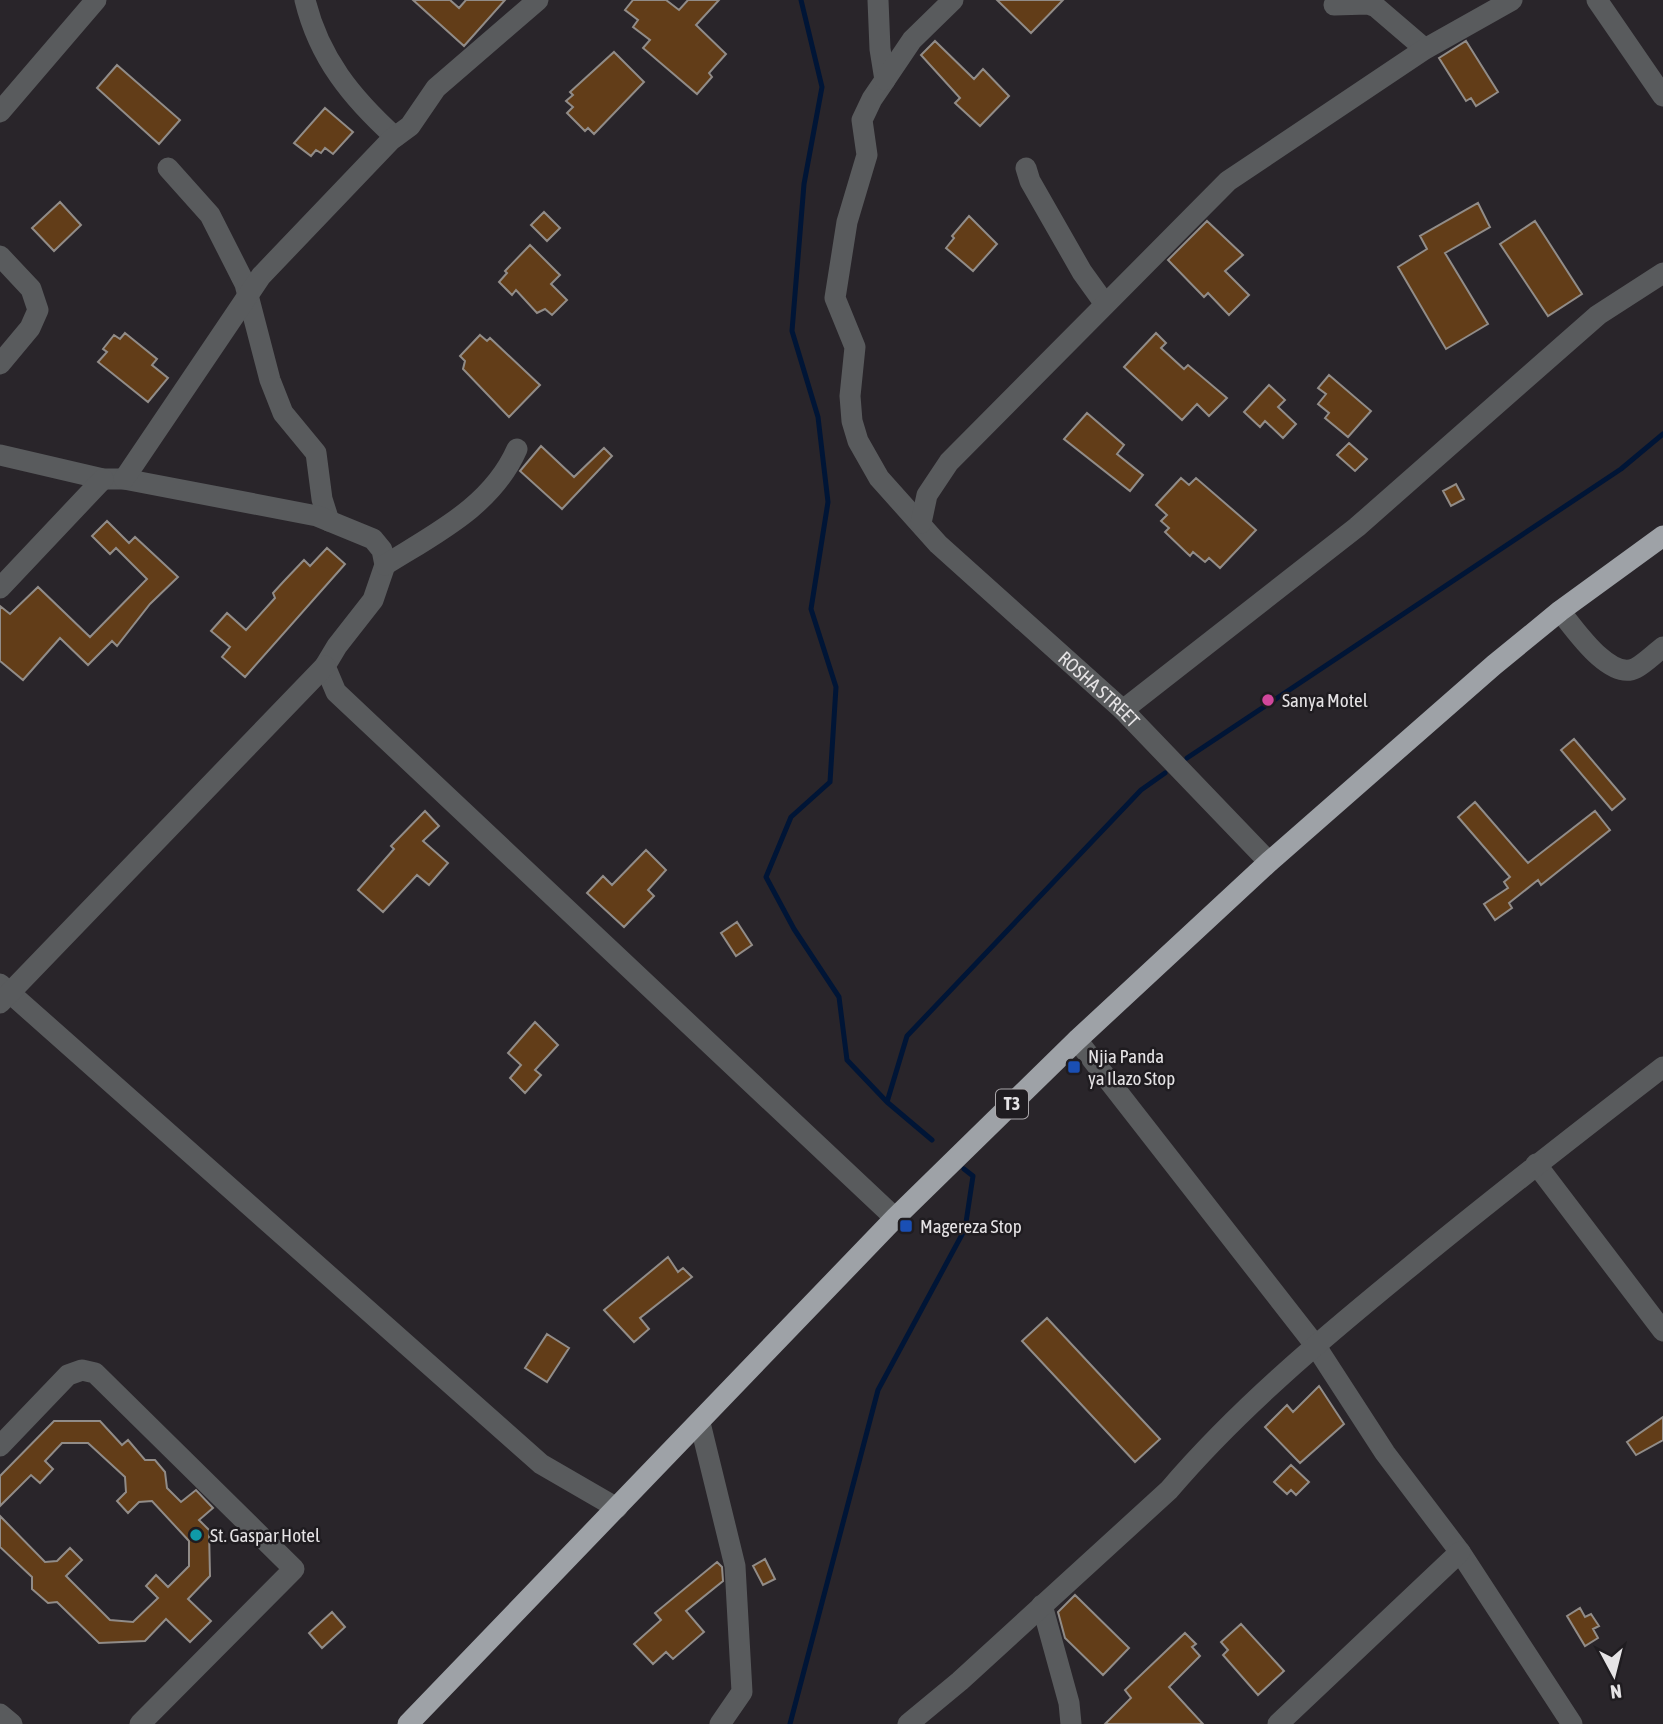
<svg xmlns="http://www.w3.org/2000/svg" width="1663" height="1724" font-family="'Asap Condensed',sans-serif">
<style>
.lines{fill:none;stroke-linecap:round;stroke-linejoin:round}
.stream{stroke:#001536;stroke-width:5}
.building{fill:#623d18;stroke:#918c88;stroke-width:2}
.minor{stroke:#595b5d;stroke-width:21}
.highway{stroke:#9ea2a7;stroke-width:21}
.hotel-dot{fill:#d1479c;stroke:#1f1c20;stroke-width:2.5}
.transit-dot{fill:#1a4fb4;stroke:#1f1c20;stroke-width:2.5}
.culture-dot{fill:#0f9aa8;stroke:#1f1c20;stroke-width:2.5}
.labels{text-anchor:middle;stroke-width:5;stroke-linejoin:round;paint-order:stroke}
.shield{fill:#1f1c20;stroke:#aaa7aa;stroke-width:2}
.shield-label{font-size:18px;font-weight:bold;fill:#e5e3e5}
.street-label{font-size:19px;fill:#e5e3e5;stroke:#1f1c20}
.poi-label{font-size:19px;fill:#e5e3e5;stroke:#1f1c20;text-anchor:start}
</style>
<rect width="100%" height="100%" fill="#29252a"/>
<g class="lines">
<path class="stream" d="M801 0 822 87 804 184 792 331 818 417 828 502 811 609 836 687 830 782 791 817 766 877 794 929 839 997 847 1060 887 1102
M1187 758 1621 469 1663 434
M932 1140 887 1102 907 1036 1141 790 1165 773
M790 1724 878 1390 965 1229 973 1176 964 1169"/>
</g>
<path class="building" d="M413 0H450L459 8 466 0H505L464 46Z
M633 0H666L679 10 688 0H719L696 25 726 54 709 73 712 77 697 94 643 48 650 40 633 27 638 20 625 10Z
M997 0H1063L1031 33Z
M935 41 974 79 983 69 1009 96 980 126 955 103 960 98 921 55Z
M1466 41 1498 92 1476 106 1471 98 1466 101 1439 58Z
M614 52 644 82 594 134 588 128 585 131 567 113 573 107 566 101 573 95 570 92Z
M117 65 180 120 159 144 97 88Z
M325 108 353 132 333 154 325 148 321 153 316 150 311 156 294 143Z
M60 202 81 225 54 251 32 228Z
M1478 203 1490 227 1445 253 1488 324 1446 349 1398 267 1427 249 1420 236Z
M544 212 560 228 547 241 531 225Z
M969 216 997 244 973 271 946 248 954 238 952 236Z
M1207 221 1243 255 1225 271 1249 295 1229 315 1208 293 1204 297 1168 260Z
M1535 221 1582 294 1548 316 1500 244Z
M530 245 560 275 551 284 567 300 552 315 545 309 537 313 516 290 512 295 499 282 507 273 505 271Z
M125 333 157 359 152 365 168 378 148 402 98 362 107 352 103 349 114 335 120 339Z
M1156 333 1166 343 1161 348 1184 369 1188 365 1227 398 1209 416 1197 404 1182 420 1124 367Z
M480 335 487 341 490 338 540 385 509 417 463 369 465 361 460 356Z
M1329 375 1371 411 1348 437 1325 418 1329 413 1318 404 1326 394 1318 388Z
M1269 385 1285 400 1278 407 1296 424 1283 438 1265 421 1260 427 1244 412Z
M1087 413 1124 445 1117 454 1143 475 1130 491 1064 439Z
M1349 443 1367 459 1355 471 1337 455Z
M541 446 574 477 604 448 612 456 562 509 520 471Z
M1181 478 1189 485 1196 478 1256 530 1220 568 1209 558 1205 562 1193 552 1190 556 1165 532 1169 528 1161 521 1167 515 1156 505Z
M1456 484 1464 499 1451 506 1443 491Z
M107 521 129 543 135 537 178 577 150 604 117 646 112 641 88 665 60 638 23 680 0 661V606L10 614 38 587 90 637 147 579 116 548 110 554 92 536Z
M327 548 345 564 245 677 222 657 230 647 211 631 227 613 246 630 275 598 273 593 284 581 304 560 310 566Z
M1574 739 1625 799 1612 810 1561 750Z
M1475 802 1528 863 1595 811 1610 830 1541 885 1538 880 1509 903 1512 908 1495 920 1484 904 1508 888 1504 882 1510 877 1458 817Z
M425 811 439 826 423 841 448 863 429 885 417 875 383 912 358 890 394 849 391 846Z
M646 850 666 870 648 890 654 896 624 927 587 893 603 876 612 885Z
M737 922 752 945 736 956 721 933Z
M535 1022 558 1045 535 1070 541 1075 525 1093 510 1078 521 1065 508 1053Z
M668 1257 678 1272 683 1268 692 1277 640 1318 649 1329 634 1342 604 1310Z
M1047 1318 1160 1439 1135 1462 1022 1341Z
M547 1334 569 1348 547 1382 525 1368Z
M1319 1386 1344 1424 1300 1463 1265 1427 1287 1405 1293 1412Z
M1663 1417V1440L1636 1455 1627 1442Z
M54 1421H100L122 1445 128 1440 145 1460H155L165 1472 167 1488 181 1502 196 1490 213 1508 199 1520 209 1530 210 1576 188 1599 211 1621 190 1642 166 1619 145 1641 99 1643 57 1602 48 1603 32 1589V1577L0 1547V1516L45 1562 57 1561 70 1548 82 1560 66 1576 110 1620 133 1622 158 1598 146 1586 156 1575 168 1587 189 1566V1541L152 1501 139 1502 128 1513 117 1501 126 1492 125 1477 88 1443H62L45 1461 53 1469 40 1483 31 1475 0 1506V1476Z
M1291 1465 1309 1482 1296 1495 1291 1490 1287 1494 1274 1482Z
M765 1559 775 1579 763 1585 753 1566Z
M717 1562 722 1567 723 1581 686 1611 704 1632 673 1659 666 1652 653 1664 634 1644 661 1620 655 1613Z
M1075 1595 1129 1648 1103 1675 1065 1638 1058 1612Z
M1580 1608 1585 1617 1591 1614 1599 1626 1593 1629 1598 1638 1585 1646 1567 1616Z
M332 1612 345 1627 322 1648 309 1633Z
M1241 1624 1284 1671 1258 1695 1223 1655 1228 1650 1221 1642Z
M1185 1633 1196 1644 1192 1647 1200 1656 1169 1687 1203 1724H1105L1131 1698 1125 1690Z"/>
<g class="lines">
<g class="minor">
<path d="M305 0C319 58 352 98 395 137"/>
<path id="s1" d="M878 0 880 49 885 80 872 99 862 120 867 155 847 222 835 298 855 347 850 396 852 421 858 441 879 478 938 544 1123 710 1269 862"/>
<path d="M1597 0 1663 96"/>
<path d="M1334 5 1368 4 1376 7 1425 49"/>
<path d="M885 80 912 40 953 0"/>
<path d="M0 112 96 0"/>
<path d="M168 168 210 215 245 284 270 380 283 413 316 453 322 499 329 521"/>
<path d="M1026 168 1030 181 1082 272 1105 304"/>
<path d="M0 256 31 289 38 310 30 328 0 364"/>
<path d="M0 455 103 479H124L317 516 373 539 382 550 385 565 373 600 337 646 325 666 336 692 895 1218"/>
<path d="M124 479 261 276 391 140 410 126 436 88 538 0"/>
<path d="M921 523 927 495 949 462 1228 181 1425 49 1512 0"/>
<path d="M385 565C436 533 492 506 517 449"/>
<path d="M0 588 103 479"/>
<path d="M1560 611C1574 628 1610 682 1636 668 1645 663 1654 654 1663 647"/>
<path d="M1123 710 1357 527 1598 315 1663 273"/>
<path d="M0 984 541 1464 617 1508"/>
<path d="M0 1003 325 666"/>
<path d="M1077 1040 1315 1345 1385 1453 1460 1552 1572 1724"/>
<path d="M1536 1164 1663 1331"/>
<path d="M700 1423 735 1566 742 1692 720 1724"/>
<path d="M0 1446 68 1375 82 1370 95 1373 294 1569 140 1724"/>
<path d="M1042 1605 1069 1703 1071 1724"/>
<path d="M0 1714 12 1724"/>
<path d="M908 1724 960 1681 1169 1490C1239 1408 1322 1339 1405 1271 1490 1201 1576 1134 1663 1067"/>
<path d="M1278 1724 1460 1552"/>
</g>
<path class="highway" d="M408 1724 895 1218 1077 1040 1269 862 1494 665 1560 611 1663 536"/>
</g>
<circle class="hotel-dot" cx="1268" cy="700" r="7"/>
<g class="transit-dot">
<rect x="1067" y="1060" width="14" height="14" rx="3.5"/>
<rect x="899" y="1219" width="14" height="14" rx="3.5"/>
</g>
<circle class="culture-dot" cx="196" cy="1535" r="7"/>
<g class="labels">
<rect class="shield" x="996" y="1089.5" width="32" height="29" rx="5"/>
<g class="shield-label">
<text x="1012" y="1110">T3</text>
</g>
<g class="street-label">
<text dy="7" stroke="none"><textPath href="#s1" startOffset="805">ROSHA STREET</textPath></text>
</g>
<g class="poi-label">
<text x="1282" y="707">Sanya Motel</text>
<text x="1088" y="1063">Njia Panda<tspan x="1088" dy="22">ya Ilazo Stop</tspan></text>
<text x="920" y="1233">Magereza Stop</text>
<text x="210" y="1542">St. Gaspar Hotel</text>
</g>
</g>
<g transform="translate(1614 1675) rotate(173)" stroke="#1f1c20" stroke-width="5" paint-order="stroke">
<path d="M0-5L12 26L0 18L-12 26Z" fill="#e5e3e5"/>
<text y="-10" font-size="19" font-weight="bold" text-anchor="middle" fill="#e5e3e5">N</text>
</g>
</svg>
